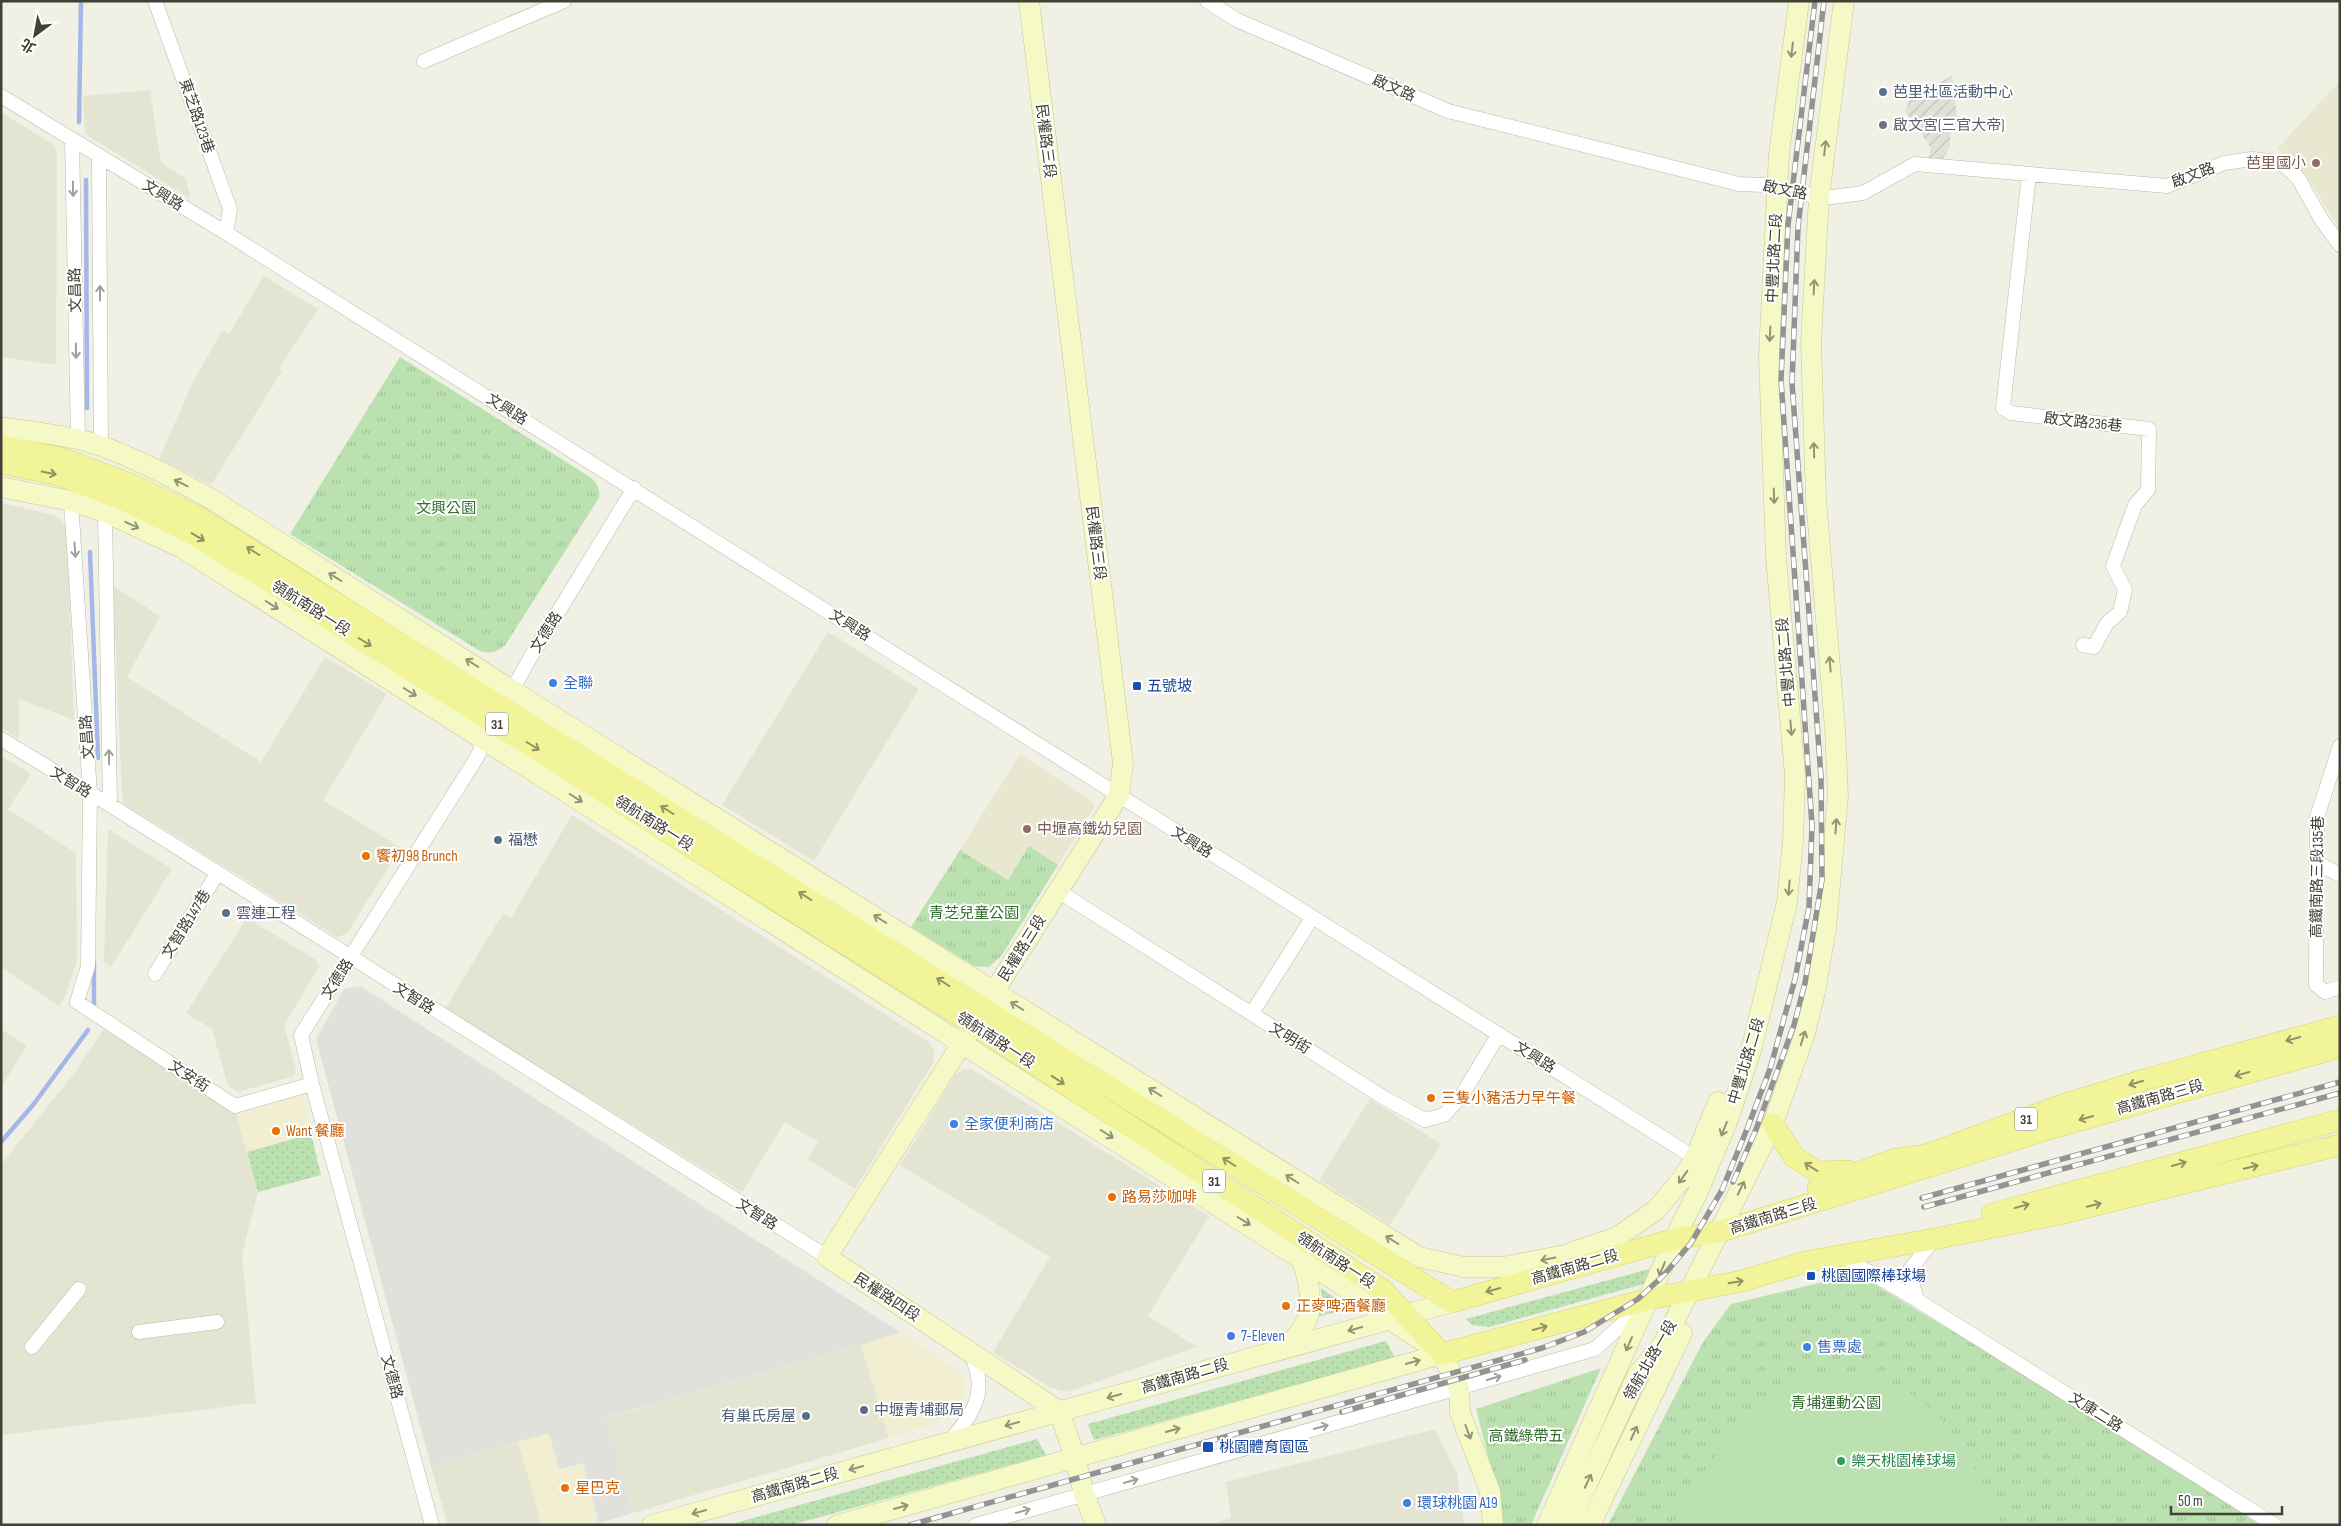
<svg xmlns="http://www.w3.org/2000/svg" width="2341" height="1526" font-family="'Sofia Sans Condensed','Noto Sans TC',sans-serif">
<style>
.residential{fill:#e4e4d3}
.commercial{fill:#f1eed1}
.industrial{fill:url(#industrial-furrows)}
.education{fill:#e7e8cf}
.grass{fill:url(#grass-dots)}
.park{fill:url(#park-tufts)}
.pitch{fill:#bbe1b0}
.parking{fill:#e1e1dc}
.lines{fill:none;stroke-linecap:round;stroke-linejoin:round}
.stream{stroke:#a5b7e8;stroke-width:4.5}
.street-casing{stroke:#bbbaa8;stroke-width:15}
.secondary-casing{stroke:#c6c995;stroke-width:21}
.primary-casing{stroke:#d5d76b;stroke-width:22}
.street{stroke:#fff;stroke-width:14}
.secondary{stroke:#f5f9c5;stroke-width:20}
.primary{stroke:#f1f499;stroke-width:21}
.rail-casing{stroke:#939393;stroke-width:5.5}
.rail{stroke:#fff;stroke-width:4;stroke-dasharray:11;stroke-linecap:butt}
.oneway{stroke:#939476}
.oneway2{stroke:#a0a09a}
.oneway3{stroke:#919262}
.service-dot{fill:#5c6f8a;stroke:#fff;stroke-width:2}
.worship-dot{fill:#6b7280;stroke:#fff;stroke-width:2}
.education-dot{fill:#8d6e63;stroke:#fff;stroke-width:2}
.shop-dot{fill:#3f7fe0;stroke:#fff;stroke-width:2}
.transit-dot{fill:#1a4fb4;stroke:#fff;stroke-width:2}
.food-dot{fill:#e8710a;stroke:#fff;stroke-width:2}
.leisure-dot{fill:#2e9e5b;stroke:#fff;stroke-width:2}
.labels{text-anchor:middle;stroke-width:4;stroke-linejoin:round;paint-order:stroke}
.shield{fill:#fff;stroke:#7b7a72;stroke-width:1}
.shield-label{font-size:14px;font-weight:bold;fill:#424135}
.street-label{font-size:15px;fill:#424135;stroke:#fff}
.service-label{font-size:15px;fill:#4e5e75;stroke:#fff;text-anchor:start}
.worship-label{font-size:15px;fill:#5b616d;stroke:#fff;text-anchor:start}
.education-label{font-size:15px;fill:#785e54;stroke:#fff;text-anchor:end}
.park-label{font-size:15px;fill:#326d2e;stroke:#fff}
.shop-label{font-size:15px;fill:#366cbe;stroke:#fff;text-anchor:start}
.transit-label{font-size:15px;fill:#164399;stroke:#fff;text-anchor:start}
.food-label{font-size:15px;fill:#c56008;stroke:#fff;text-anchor:start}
.leisure-label{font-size:15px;fill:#27864d;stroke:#fff;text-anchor:start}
</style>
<defs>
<pattern id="industrial-furrows" width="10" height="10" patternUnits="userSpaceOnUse" patternTransform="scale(1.25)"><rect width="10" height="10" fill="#e2e1d9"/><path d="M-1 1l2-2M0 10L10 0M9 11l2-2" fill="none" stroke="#c3c2bb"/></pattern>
<pattern id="grass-dots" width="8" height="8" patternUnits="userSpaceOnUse" patternTransform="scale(1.25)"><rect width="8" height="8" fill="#bbe1b0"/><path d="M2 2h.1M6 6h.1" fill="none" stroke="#a2c298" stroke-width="1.8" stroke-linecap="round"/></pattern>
<pattern id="park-tufts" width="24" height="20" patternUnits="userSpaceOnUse" patternTransform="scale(1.25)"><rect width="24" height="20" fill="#bbe1b0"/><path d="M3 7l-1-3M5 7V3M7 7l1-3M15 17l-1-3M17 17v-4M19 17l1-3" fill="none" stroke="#a2c298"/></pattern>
</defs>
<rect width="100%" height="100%" fill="#f0f0e4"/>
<path class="residential" d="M150 90 161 163 185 178 191 199 85 134 83 96Z
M1 112 54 145 57 150 56 365 1 357Z
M264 276 318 309 279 368 282 371 211 485 159 459 192 384 222 331 229 334Z
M1 503 54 515 61 520 67 528 74 720 19 699V739L1 728Z
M113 586 160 616 127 677 261 762 325 657 387 694 323 800 401 848 347 933 338 937 334 935 124 804 122 793Z
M828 632 919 689 814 861 722 805Z
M1 756 31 774 8 809 76 853 77 961 66 994 59 1006 1 967Z
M572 815 930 1043 934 1050V1061L855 1189 808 1159 818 1142 785 1122 742 1192 445 1009 503 913 511 918Z
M108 829 172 869 111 967 104 962Z
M247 918 316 960 319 967 284 1025 296 1070 294 1076 238 1092 228 1086 212 1029 186 1013Z
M1 1029 27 1046 1 1087Z
M104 1029 236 1113 258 1192 242 1254 256 1403 1 1435V1165L72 1076Z
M965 1069H971L1209 1216 1148 1316 1197 1347 1068 1392 1051 1388 993 1352 1050 1257 900 1165 955 1075Z
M1370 1099 1441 1144 1390 1225 1319 1180Z
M861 1345 889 1438 633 1513 605 1418Z
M1435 1429 1457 1473 1464 1525H1208L1231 1518 1226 1482Z
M518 1442 542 1525H448L431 1466Z"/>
<path class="commercial" d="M303 1095 311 1134 247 1152 236 1113Z
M900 1332 958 1370 965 1381V1400L953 1414 924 1427 889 1438 861 1345Z
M605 1418 633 1513 592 1525H542L518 1442Z"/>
<path class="industrial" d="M1952 75 1957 116 1950 124V147L1942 160 1928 159 1931 148 1905 111 1912 94 1937 85Z"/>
<path class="education" d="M2340 81V231L2307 176 2277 149Z
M1020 754 1091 800 1094 807 1058 865 1029 847 1008 880 960 850Z"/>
<path class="grass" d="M311 1134 321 1175 258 1192 247 1152Z
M1649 1269 1647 1283 1489 1327 1472 1325 1466 1319Z
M1321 1288 1350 1308 1317 1317 1323 1305Z
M1386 1341 1395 1358 1094 1440 1088 1424Z
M1037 1439 1046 1455 791 1525H728Z"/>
<path class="park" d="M400 357 590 477C598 484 600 488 599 498L506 644C498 652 491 654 480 651L290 534Z
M1029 846 1058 865 1002 955 989 967 974 966 911 927 960 850 1008 880Z
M1857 1274 2097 1418 2260 1525H1608L1703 1342 1731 1304Z
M1601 1368 1531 1525H1499L1495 1483 1476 1409Z"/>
<path class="pitch" d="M1827 1373 1870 1375 1907 1391 1940 1417 2003 1513 1998 1517 2003 1525H1672L1682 1510 1677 1506 1753 1409 1787 1385Z"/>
<path class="parking" d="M360 986 773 1251 900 1332 861 1345 606 1417 633 1513 599 1523 583 1463 559 1469 549 1433 431 1466 316 1039 344 989Z"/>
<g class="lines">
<path class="stream" d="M79 122 81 1
M86 180 87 408
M90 552 98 758
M94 963V1006
M1 1142 33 1105 88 1030"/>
<defs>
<path id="street" d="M155 1 230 209 226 233
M1207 1 1237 20 1448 111 1739 184 1763 185 1819 197H1832L1863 193 1915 164 2167 186 2224 163 2252 159 2271 161 2285 166 2298 178 2321 219 2340 245
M424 61 564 1
M1 96 226 233 1695 1158
M72 140 78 439
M99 157 101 446
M2029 174 2003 408 2011 413 2149 429 2148 490 2135 505 2113 566 2125 590 2120 612 2107 623 2094 647 2083 645
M71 501 90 794 88 966 77 1002 235 1106 312 1084
M105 512 110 805
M508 698 530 658 634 488
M1 739 110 805 827 1257
M2340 746 2317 817 2316 970V985L2325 992 2340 987
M2316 862 2340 875
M1058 891 1386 1099 1425 1120 1444 1115 1462 1095 1499 1034
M155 974 217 874
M1252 1013 1312 918
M1840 1255 1917 1300 2275 1525
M1917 1300 1909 1271 1934 1239
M139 1332 217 1322
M32 1347 79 1289
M949 1442C975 1411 989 1391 970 1352
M432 1525 312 1084 301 1035 476 759 488 734
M976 1525 1595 1349 1642 1306"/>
<path id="secondary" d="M1 427C26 431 52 434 77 439 118 448 175 479 213 500L543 710 1419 1257 1464 1267H1503L1565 1255 1617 1237 1656 1210 1682 1179 1695 1158 1718 1102
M1 487 71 501 105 512 182 548 1375 1306 1389 1319 1442 1354 1459 1388 1460 1413 1490 1491 1493 1525
M987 1003 1119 795 1123 763 1029 1
M969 1032 827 1257 1059 1411 1075 1457 1084 1494 1096 1525
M1282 1348C1320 1323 1312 1293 1301 1257
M652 1525 1452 1302
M837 1525 1442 1354
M1547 1525 1682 1223 1697 1194 1729 1117 1751 1050 1787 903 1793 840 1795 775 1776 557 1769 356 1779 154 1799 1
M1568 1525 1638 1374 1663 1344 1773 1124 1805 1033 1815 992 1826 928 1838 796 1835 728 1816 499 1811 342 1819 197 1844 1
M1590 1525 1682 1333"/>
<path id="primary" d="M1 446 64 459 133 485 200 518 1452 1302 1675 1239 1719 1232 2049 1129 2340 1047
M1 463 59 475 124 500 195 535 954 1012 1383 1290 1442 1354 1649 1299 1742 1281 1805 1262 1934 1239 2059 1214 2340 1145
M1773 1124 1794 1157 1818 1172 1848 1171
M1818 1188 1892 1160 1926 1155 2062 1105 2147 1079 2340 1026
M1992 1214 2340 1120"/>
</defs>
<use href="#street" class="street-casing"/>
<use href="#secondary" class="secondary-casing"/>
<use href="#primary" class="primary-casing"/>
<use href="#street" class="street"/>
<use href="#secondary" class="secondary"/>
<use href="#primary" class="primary"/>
<defs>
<path id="rail" d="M1733 1182 1755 1132 1794 1025 1805 983 1822 880 1821 777 1792 383 1798 227 1824 1
M1922 1198 2340 1082
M1924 1207 2340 1093
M1342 1412 1525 1360
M910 1525 1542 1348 1584 1332 1638 1299 1663 1276 1691 1243 1722 1190 1747 1129 1770 1069 1795 979 1809 907 1812 825 1781 380 1788 225 1815 1"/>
</defs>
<use href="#rail" class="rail-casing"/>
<use href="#rail" class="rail"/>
</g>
<defs><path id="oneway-shaft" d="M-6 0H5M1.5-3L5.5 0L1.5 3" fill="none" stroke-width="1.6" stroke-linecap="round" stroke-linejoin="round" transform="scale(1.25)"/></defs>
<g class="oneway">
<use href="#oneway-shaft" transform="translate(1792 50) rotate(97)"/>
<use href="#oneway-shaft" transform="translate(1825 148) rotate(-83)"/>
<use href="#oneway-shaft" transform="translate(1814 287) rotate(-87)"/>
<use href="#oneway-shaft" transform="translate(1770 334) rotate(93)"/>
<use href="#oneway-shaft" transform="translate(1814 450) rotate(-92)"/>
<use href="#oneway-shaft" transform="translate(181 483) rotate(-154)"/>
<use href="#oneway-shaft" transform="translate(1774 496) rotate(88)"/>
<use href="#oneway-shaft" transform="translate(132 525) rotate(25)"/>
<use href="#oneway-shaft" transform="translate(335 577) rotate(-148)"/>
<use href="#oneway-shaft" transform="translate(272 605) rotate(32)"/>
<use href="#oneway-shaft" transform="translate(472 663) rotate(-148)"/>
<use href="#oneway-shaft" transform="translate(1830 664) rotate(-95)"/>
<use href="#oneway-shaft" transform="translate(410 692) rotate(32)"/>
<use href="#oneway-shaft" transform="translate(1791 728) rotate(85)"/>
<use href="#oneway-shaft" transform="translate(576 798) rotate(32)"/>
<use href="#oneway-shaft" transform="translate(1836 826) rotate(-86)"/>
<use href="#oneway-shaft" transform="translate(1789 888) rotate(95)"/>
<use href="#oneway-shaft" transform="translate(880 919) rotate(-148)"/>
<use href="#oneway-shaft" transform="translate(1017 1006) rotate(-148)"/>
<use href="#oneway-shaft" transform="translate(1803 1038) rotate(-72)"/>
<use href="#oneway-shaft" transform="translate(1155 1092) rotate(-148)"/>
<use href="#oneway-shaft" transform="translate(1724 1129) rotate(112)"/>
<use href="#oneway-shaft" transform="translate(1107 1134) rotate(32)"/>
<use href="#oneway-shaft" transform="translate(1683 1177) rotate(125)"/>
<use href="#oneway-shaft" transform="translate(1292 1179) rotate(-148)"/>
<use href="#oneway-shaft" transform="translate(1741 1188) rotate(-64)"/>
<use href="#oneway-shaft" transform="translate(1244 1221) rotate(32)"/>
<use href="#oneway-shaft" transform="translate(1392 1240) rotate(-148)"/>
<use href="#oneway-shaft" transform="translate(1548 1259) rotate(169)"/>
<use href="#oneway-shaft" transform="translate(1662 1269) rotate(113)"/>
<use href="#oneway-shaft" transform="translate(1355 1329) rotate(164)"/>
<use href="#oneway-shaft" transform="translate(1629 1344) rotate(114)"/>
<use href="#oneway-shaft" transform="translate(1413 1362) rotate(-16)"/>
<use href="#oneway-shaft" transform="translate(1114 1396) rotate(164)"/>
<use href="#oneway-shaft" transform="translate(1012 1424) rotate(164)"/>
<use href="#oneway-shaft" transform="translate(1173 1430) rotate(-16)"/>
<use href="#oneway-shaft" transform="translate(1468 1432) rotate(69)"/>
<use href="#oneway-shaft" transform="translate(1634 1433) rotate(-65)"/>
<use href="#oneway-shaft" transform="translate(856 1468) rotate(164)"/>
<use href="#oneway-shaft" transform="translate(1588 1481) rotate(-65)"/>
<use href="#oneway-shaft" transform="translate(901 1507) rotate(-16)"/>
<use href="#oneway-shaft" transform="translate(699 1512) rotate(164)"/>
</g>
<g class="oneway2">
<use href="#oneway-shaft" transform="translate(73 189) rotate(89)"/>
<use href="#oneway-shaft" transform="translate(100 293) rotate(-90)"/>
<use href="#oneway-shaft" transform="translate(76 351) rotate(89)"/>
<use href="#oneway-shaft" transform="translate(75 550) rotate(86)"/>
<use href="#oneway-shaft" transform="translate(109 757) rotate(-91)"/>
<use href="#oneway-shaft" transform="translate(1494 1378) rotate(-16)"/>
<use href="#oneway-shaft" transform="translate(1321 1427) rotate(-16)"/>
<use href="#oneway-shaft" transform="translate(1131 1481) rotate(-16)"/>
<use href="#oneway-shaft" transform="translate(1023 1511) rotate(-16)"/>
</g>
<g class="oneway3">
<use href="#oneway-shaft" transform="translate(49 473) rotate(12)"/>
<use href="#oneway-shaft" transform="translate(198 537) rotate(31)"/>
<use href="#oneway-shaft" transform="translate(253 551) rotate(-148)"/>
<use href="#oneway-shaft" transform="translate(365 642) rotate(32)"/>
<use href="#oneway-shaft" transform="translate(533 746) rotate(32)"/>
<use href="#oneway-shaft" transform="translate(667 810) rotate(-148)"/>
<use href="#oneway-shaft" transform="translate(805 896) rotate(-148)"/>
<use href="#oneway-shaft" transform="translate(943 982) rotate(-148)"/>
<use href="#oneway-shaft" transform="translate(2293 1039) rotate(165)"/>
<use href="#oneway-shaft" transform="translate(2242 1074) rotate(165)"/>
<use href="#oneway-shaft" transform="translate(1058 1080) rotate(33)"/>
<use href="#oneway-shaft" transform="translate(2136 1083) rotate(163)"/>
<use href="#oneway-shaft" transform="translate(2086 1118) rotate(164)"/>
<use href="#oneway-shaft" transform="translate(1229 1162) rotate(-148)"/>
<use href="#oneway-shaft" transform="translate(2179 1164) rotate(-15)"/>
<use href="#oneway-shaft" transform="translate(1811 1167) rotate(-148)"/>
<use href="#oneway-shaft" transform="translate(2251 1167) rotate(-14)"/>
<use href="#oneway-shaft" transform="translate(2094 1205) rotate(-14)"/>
<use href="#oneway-shaft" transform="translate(2022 1206) rotate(-15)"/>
<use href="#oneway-shaft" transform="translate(1736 1282) rotate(-9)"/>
<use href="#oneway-shaft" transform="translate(1493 1290) rotate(164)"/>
<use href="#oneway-shaft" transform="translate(1540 1328) rotate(-15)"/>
</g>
<g class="service-dot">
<circle cx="1883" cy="92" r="5"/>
<circle cx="498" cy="840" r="5"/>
<circle cx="226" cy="913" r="5"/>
<circle cx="864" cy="1410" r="5"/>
<circle cx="806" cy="1416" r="5"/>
</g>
<circle class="worship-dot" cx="1883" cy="125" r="5"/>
<g class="education-dot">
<circle cx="2316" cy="163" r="5"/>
<circle cx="1027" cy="829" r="5"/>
</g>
<g class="shop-dot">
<circle cx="553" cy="683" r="5"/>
<circle cx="954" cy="1124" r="5"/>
<circle cx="1231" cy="1336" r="5"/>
<circle cx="1807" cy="1347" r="5"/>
<circle cx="1407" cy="1503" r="5"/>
</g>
<g class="transit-dot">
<rect x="1132" y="681" width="10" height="10" rx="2.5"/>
<rect x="1806" y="1271" width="10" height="10" rx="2.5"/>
<rect x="1202" y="1441" width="12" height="12" rx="2.5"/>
</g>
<g class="food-dot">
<circle cx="366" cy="856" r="5"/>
<circle cx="1431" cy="1098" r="5"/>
<circle cx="276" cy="1131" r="5"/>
<circle cx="1112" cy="1197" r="5"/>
<circle cx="1286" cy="1306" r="5"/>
<circle cx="565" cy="1488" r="5"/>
</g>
<circle class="leisure-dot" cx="1841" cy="1461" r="5"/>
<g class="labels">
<g class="shield">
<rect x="486" y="712.5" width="22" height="23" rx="4"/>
<rect x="2015" y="1107.5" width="22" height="23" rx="4"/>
<rect x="1203" y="1169.5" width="22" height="23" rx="4"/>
</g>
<g class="shield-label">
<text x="497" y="729">31</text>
<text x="2026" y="1124">31</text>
<text x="1214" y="1186">31</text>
</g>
<g class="street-label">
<text transform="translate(1394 88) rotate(23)" y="5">啟文路</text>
<text transform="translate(197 116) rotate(71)" y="5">東芝路123巷</text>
<text transform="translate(1046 141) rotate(83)" y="5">民權路三段</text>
<text transform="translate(2193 175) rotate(-21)" y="5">啟文路</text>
<text transform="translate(1785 190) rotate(11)" y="5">啟文路</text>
<text transform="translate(163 195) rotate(31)" y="5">文興路</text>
<text transform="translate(1774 258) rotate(-87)" y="5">中豐北路二段</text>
<text transform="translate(75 290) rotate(-91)" y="5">文昌路</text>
<text transform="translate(507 409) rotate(32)" y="5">文興路</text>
<text transform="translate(2083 422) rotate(6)" y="5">啟文路236巷</text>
<text transform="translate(1096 543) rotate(83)" y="5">民權路三段</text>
<text transform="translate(311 608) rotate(32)" y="5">領航南路一段</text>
<text transform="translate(850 625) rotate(32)" y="5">文興路</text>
<text transform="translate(546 632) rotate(-58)" y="5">文德路</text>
<text transform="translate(1786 662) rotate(-95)" y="5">中豐北路二段</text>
<text transform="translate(87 737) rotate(-94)" y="5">文昌路</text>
<text transform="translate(71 782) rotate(31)" y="5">文智路</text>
<text transform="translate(654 823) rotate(32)" y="5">領航南路一段</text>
<text transform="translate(1192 842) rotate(32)" y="5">文興路</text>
<text transform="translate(2317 877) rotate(-89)" y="5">高鐵南路三段135巷</text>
<text transform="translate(186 924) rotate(-58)" y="5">文智路147巷</text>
<text transform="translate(1022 948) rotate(-58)" y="5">民權路三段</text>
<text transform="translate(337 979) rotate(-57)" y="5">文德路</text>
<text transform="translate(414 998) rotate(32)" y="5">文智路</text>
<text transform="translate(1290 1038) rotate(32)" y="5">文明街</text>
<text transform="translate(996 1040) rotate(33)" y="5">領航南路一段</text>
<text transform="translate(1535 1057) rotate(32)" y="5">文興路</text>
<text transform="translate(1746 1061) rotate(-73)" y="5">中豐北路二段</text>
<text transform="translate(189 1076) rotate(33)" y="5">文安街</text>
<text transform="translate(2160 1097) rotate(-16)" y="5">高鐵南路三段</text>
<text transform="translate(757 1214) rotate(32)" y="5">文智路</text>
<text transform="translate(1773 1216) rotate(-17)" y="5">高鐵南路三段</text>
<text transform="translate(1336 1260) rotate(33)" y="5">領航南路一段</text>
<text transform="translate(1575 1267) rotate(-16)" y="5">高鐵南路二段</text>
<text transform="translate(887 1297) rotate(33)" y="5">民權路四段</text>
<text transform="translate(1650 1360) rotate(-60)" y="5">領航北路一段</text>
<text transform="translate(1185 1376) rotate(-16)" y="5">高鐵南路二段</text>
<text transform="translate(392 1377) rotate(75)" y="5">文德路</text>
<text transform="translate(2096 1412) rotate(32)" y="5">文康二路</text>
<text transform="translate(795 1485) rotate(-16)" y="5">高鐵南路二段</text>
</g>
<g class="service-label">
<text x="1893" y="97">芭里社區活動中心</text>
<text x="508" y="845">福懋</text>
<text x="236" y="918">雲連工程</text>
<text x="874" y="1415">中壢青埔郵局</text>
<text x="796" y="1421" text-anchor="end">有巢氏房屋</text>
</g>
<g class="worship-label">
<text x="1893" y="130">啟文宮(三官大帝)</text>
</g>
<g class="education-label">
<text x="2306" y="168">芭里國小</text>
<text x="1037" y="834" text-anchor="start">中壢高鐵幼兒園</text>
</g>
<g class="park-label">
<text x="446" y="513">文興公園</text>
<text x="974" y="918">青芝兒童公園</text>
<text x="1836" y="1408">青埔運動公園</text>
<text x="1526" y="1441">高鐵綠帶五</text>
</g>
<g class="shop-label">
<text x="563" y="688">全聯</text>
<text x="964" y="1129">全家便利商店</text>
<text x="1241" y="1341">7-Eleven</text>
<text x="1817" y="1352">售票處</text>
<text x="1417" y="1508">環球桃園 A19</text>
</g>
<g class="transit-label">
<text x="1147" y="691">五號坡</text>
<text x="1821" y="1281">桃園國際棒球場</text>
<text x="1219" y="1452">桃園體育園區</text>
</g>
<g class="food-label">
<text x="376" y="861">饗初98 Brunch</text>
<text x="1441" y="1103">三隻小豬活力早午餐</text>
<text x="286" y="1136">Want 餐廳</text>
<text x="1122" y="1202">路易莎咖啡</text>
<text x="1296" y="1311">正麥啤酒餐廳</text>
<text x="575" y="1493">星巴克</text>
</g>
<g class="leisure-label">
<text x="1851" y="1466">樂天桃園棒球場</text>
</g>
</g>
<rect width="2341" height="1526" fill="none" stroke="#424135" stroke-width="5"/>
<g transform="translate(35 35) rotate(212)" stroke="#ffffff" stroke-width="4" paint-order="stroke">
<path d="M0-4L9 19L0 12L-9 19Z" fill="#424135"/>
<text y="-8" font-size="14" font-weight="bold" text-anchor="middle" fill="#424135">北</text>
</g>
<path d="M2171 1506v8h111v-8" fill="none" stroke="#424135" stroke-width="2.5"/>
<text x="2178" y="1506" font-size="15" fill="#424135" stroke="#ffffff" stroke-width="4" paint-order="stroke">50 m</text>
</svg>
